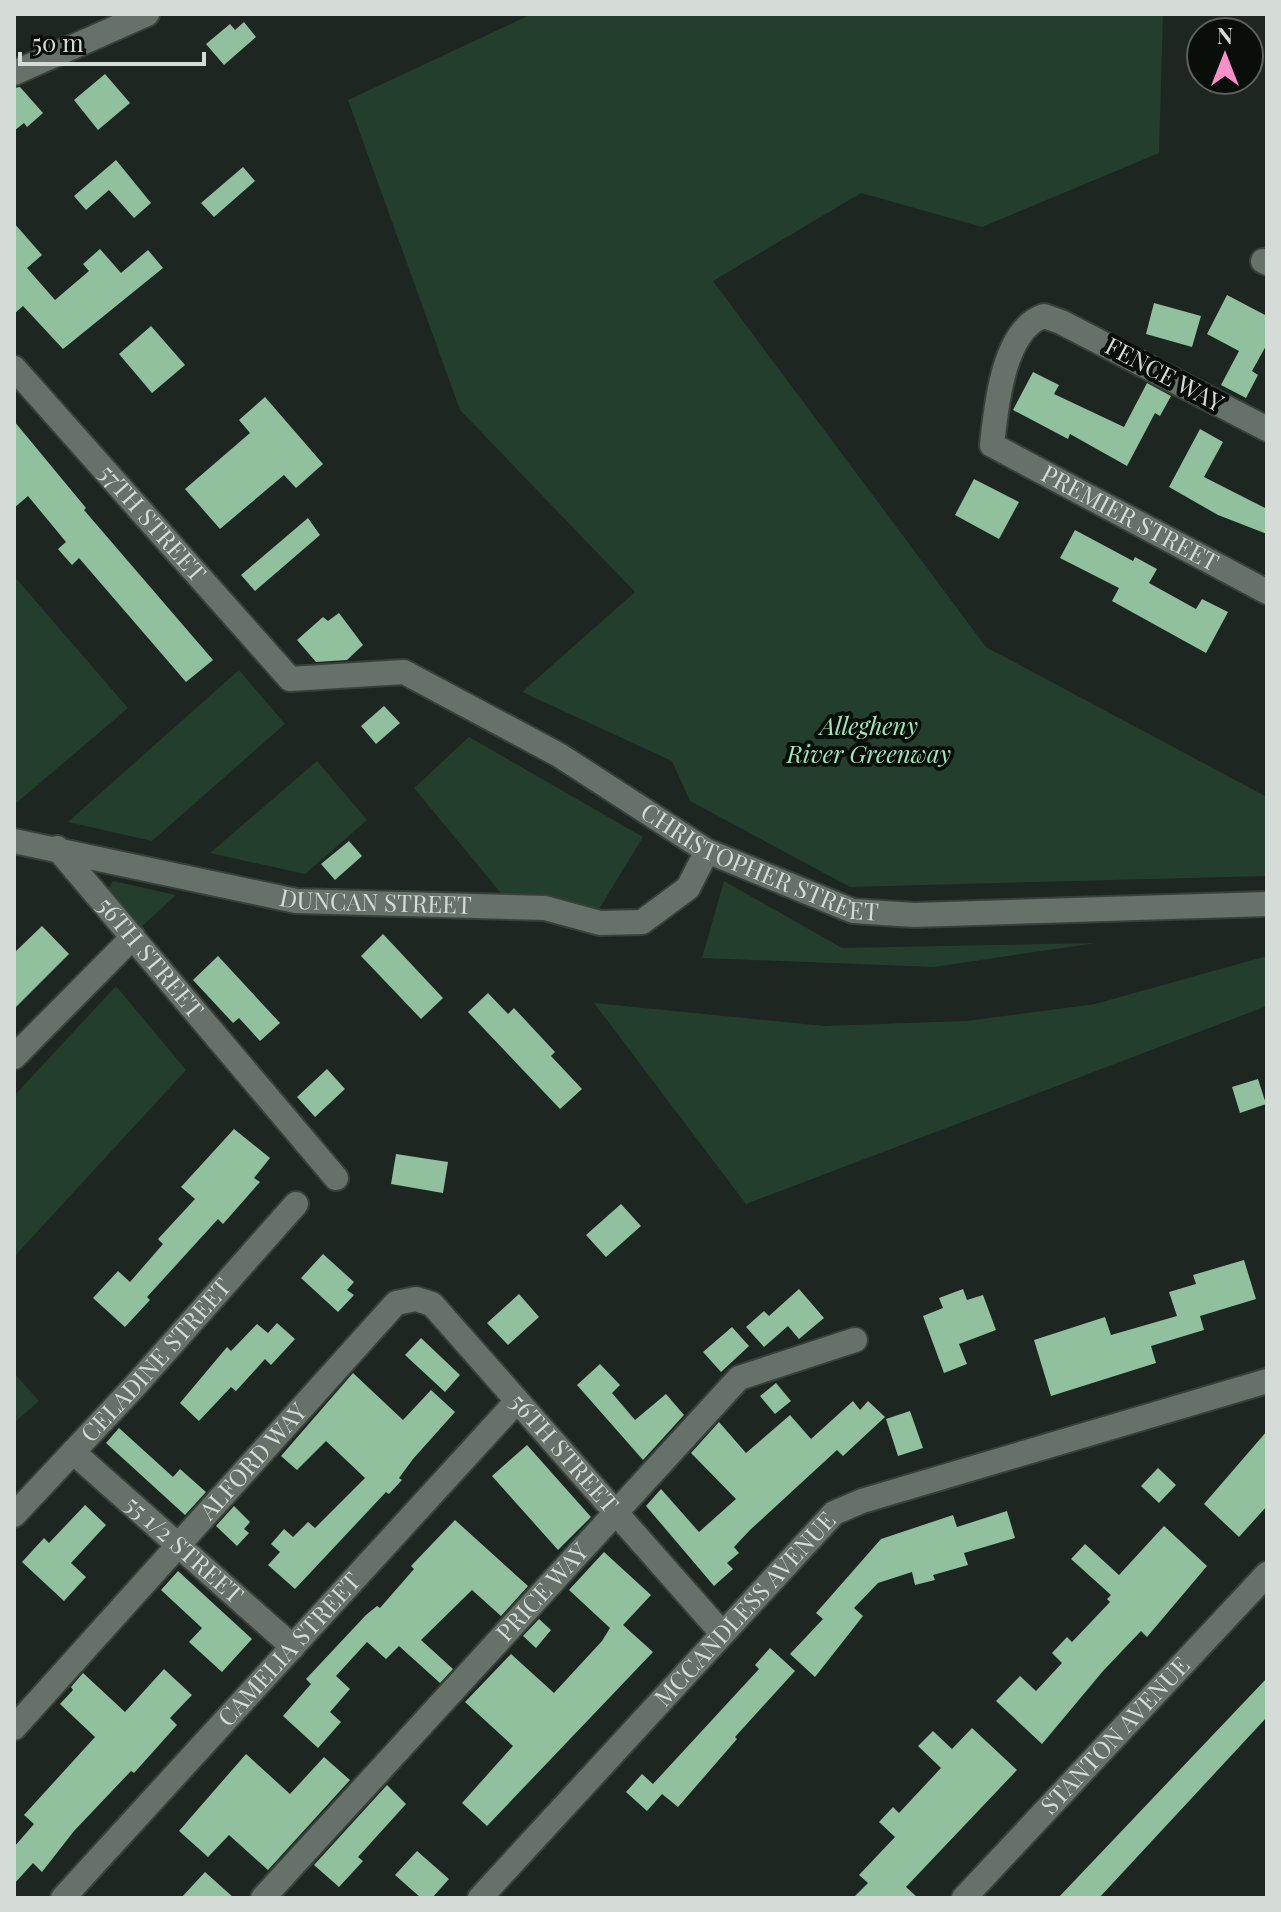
<svg xmlns="http://www.w3.org/2000/svg" width="1281" height="1912" font-family="'Playfair Display',serif">
<style>
.green{fill:#233e2c}
.building{fill:#90c09e}
.lines{fill:none;stroke-linecap:round;stroke-linejoin:round}
.minor-casing{stroke:#38403b;stroke-width:28}
.minor{stroke:#667169;stroke-width:24}
.labels{text-anchor:middle;stroke-width:8;stroke-linejoin:round;paint-order:stroke}
.street-label{font-size:24px;fill:#d5dbd7;stroke:#0a0e0b}
.park-label{font-size:24px;font-style:italic;fill:#9ee7b6;stroke:#0a0e0b}
</style>
<rect width="100%" height="100%" fill="#1d2620"/>
<path class="green" d="M532 14H1163L1159 153 982 227 861 193 713 281 986 647 1267 797V876L850 887 690 801 672 761 522 692 635 592 460 410 348 100Z
M14 576 128 708 14 805Z
M239 670 285 724 152 841 68 822Z
M469 737 643 837 599 909 505 898 414 788Z
M317 761 367 820 305 874 210 853Z
M113 881 176 895 138 930 108 889Z
M724 881 842 948 1096 943 934 967 702 958Z
M1267 956V1006L746 1204 594 1003 824 1026 966 1021 1095 1004Z
M116 986 186 1070 14 1257V1096Z
M14 1373 39 1401 14 1423Z"/>
<path class="building" d="M244 22 256 37 224 65 206 44 230 24 235 30Z
M105 74 130 103 98 130 74 100Z
M20 87 43 113 27 127 24 123 14 131V88Z
M116 160 151 203 134 218 109 190 86 210 74 196Z
M243 167 255 181 214 217 201 203Z
M14 223 42 255 27 268 55 300 89 271 83 264 100 249 121 273 148 250 163 268 63 349 23 306 14 314Z
M1227 295 1267 316V344L1252 371 1258 375 1246 398 1221 385 1239 351 1207 334Z
M1154 303 1201 316 1192 347 1146 334Z
M151 326 185 365 152 393 119 354Z
M1033 372 1059 385 1054 394 1124 427 1147 383 1171 396 1160 416 1155 413 1127 466 1070 434 1068 439 1013 410Z
M265 397 323 464 296 488 284 475 220 529 185 489 250 433 239 420Z
M14 421 86 508 84 510 213 660 186 682 79 558 72 565 58 549 66 542 28 496 14 508Z
M1200 429 1223 442 1204 477 1267 509V534L1218 515 1169 487Z
M974 479 1019 502 999 539 955 515Z
M308 518 320 535 255 591 241 575Z
M1075 530 1133 561 1135 557 1157 569 1149 583 1196 609 1202 599 1228 612 1206 653 1112 601 1119 588 1060 558Z
M339 613 363 645 347 660 316 662 297 640 323 617 328 621Z
M384 706 400 723 376 744 361 726Z
M349 841 362 856 335 880 321 864Z
M42 926 69 954 14 1009V953Z
M383 934 443 998 421 1019 361 956Z
M218 956 280 1023 260 1041 239 1018 233 1023 193 980Z
M488 993 508 1014 514 1008 555 1052 551 1056 582 1089 560 1109 468 1012Z
M327 1069 345 1089 315 1117 297 1097Z
M1258 1079 1266 1104 1240 1113 1232 1087Z
M234 1129 270 1158 254 1178 260 1182 223 1224 218 1219 147 1297 150 1300 125 1327 93 1298 118 1271 130 1282 163 1244 158 1239 195 1199 181 1187Z
M396 1154 448 1162 443 1193 391 1184Z
M621 1204 641 1226 606 1257 586 1235Z
M323 1254 354 1282 347 1290 354 1295 338 1312 301 1278Z
M1244 1260 1256 1299 1200 1316 1204 1330 1151 1346 1156 1363 1051 1396 1034 1340 1105 1317 1111 1335 1177 1316 1169 1292 1196 1284 1193 1275Z
M799 1289 824 1318 799 1339 788 1326 764 1347 746 1327 764 1311 769 1316Z
M963 1289 967 1300 983 1295 996 1330 959 1344 967 1364 944 1373 923 1316 943 1308 939 1298Z
M519 1294 539 1317 508 1345 487 1323Z
M277 1323 295 1339 271 1365 265 1359 236 1391 231 1387 199 1421 180 1403 227 1347 231 1351 257 1324 268 1333Z
M732 1327 749 1346 721 1372 703 1352Z
M421 1338 460 1375 445 1392 405 1355Z
M600 1364 620 1385 612 1393 635 1420 666 1394 684 1415 643 1460 577 1385Z
M353 1373 403 1420 431 1390 455 1412 413 1459 399 1478 402 1480 389 1494 386 1492 295 1589 268 1565 280 1552 271 1544 284 1529 293 1537 308 1522 315 1528 365 1478 326 1441 297 1470 281 1456Z
M776 1383 791 1401 775 1414 760 1396Z
M853 1401 860 1410 868 1401 885 1417 843 1456 837 1450 750 1530 734 1547 739 1553 727 1563 733 1569 714 1586 646 1506 661 1489 699 1532 736 1499 691 1453 719 1422 746 1453 790 1415 811 1439Z
M910 1411 923 1448 898 1456 886 1419Z
M119 1428 173 1477 180 1469 206 1492 185 1515 106 1443Z
M1267 1431V1506L1239 1537 1204 1504Z
M527 1445 591 1517 558 1550 492 1476Z
M1158 1468 1176 1485 1159 1503 1141 1486Z
M85 1505 106 1525 71 1563 86 1577 64 1601 22 1562 44 1538 49 1543Z
M234 1506 250 1522 244 1529 249 1533 237 1546 216 1526Z
M1007 1511 1015 1538 964 1553 968 1565 933 1575 935 1580 915 1585 912 1572 878 1583 854 1608 863 1616 815 1677 790 1654 823 1619 816 1613 881 1539 953 1515 957 1527Z
M455 1520 528 1586 501 1616 472 1590 421 1640 453 1669 440 1683 399 1646 386 1659 367 1642 336 1676 350 1689 330 1712 341 1722 318 1748 283 1716 311 1684 306 1679 366 1615 377 1606 380 1608 414 1569 411 1566Z
M1164 1526 1207 1566 1147 1637 1141 1631 1103 1671 1042 1744 996 1701 1020 1676 1036 1691 1062 1663 1052 1653 1067 1637 1072 1642 1110 1602 1107 1599 1111 1595 1071 1559 1085 1544 1119 1575Z
M604 1552 651 1595 623 1625 653 1652 487 1826 462 1803 513 1746 465 1702 511 1654 554 1693 602 1641 610 1628 569 1590Z
M178 1571 252 1639 222 1672 189 1642 202 1628 161 1590Z
M539 1619 551 1630 536 1648 523 1636Z
M770 1648 795 1671 735 1737 737 1739 678 1807 662 1794 647 1811 626 1792 642 1774 653 1784 759 1669 755 1665Z
M164 1669 192 1695 170 1718 177 1725 134 1773 131 1771 74 1831 42 1872 33 1863 14 1884V1847L34 1824 24 1815 95 1737 60 1704 73 1690 71 1687 83 1673 125 1712Z
M1267 1678V1717L1099 1898H1058Z
M972 1728 1017 1770 906 1887 918 1898H853L868 1883 859 1875 895 1837 879 1822 893 1807 899 1813 941 1768 918 1746 933 1731 952 1749Z
M246 1754 290 1794 324 1757 350 1780 268 1870 229 1835 208 1857 179 1831Z
M387 1785 406 1804 358 1857 363 1861 339 1887 314 1865Z
M417 1851 449 1879 432 1898H421L395 1875Z
M205 1872 234 1898H181Z"/>
<g class="lines">
<defs>
<g id="minor">
<path d="M14 73 147 14"/>
<path d="M1263 261 1267 263"/>
<path id="s1" d="M14 368 290 679 404 672 559 755 707 851 853 911 914 915 1267 904"/>
<path id="s2" d="M1267 429 1061 322 1044 316C1003 329 996 408 992 445L1267 592"/>
<path id="s3" d="M14 841 296 901 545 908 600 923 642 922 688 888 707 851"/>
<path id="s4" d="M57 848 336 1178"/>
<path d="M14 1057 133 937"/>
<path id="s5" d="M73 1452 293 1647"/>
<path id="s6" d="M14 1515 134 1387 296 1204"/>
<path id="s7" d="M14 1728 396 1303 416 1299 432 1304 721 1632"/>
<path id="s8" d="M63 1898 517 1401"/>
<path id="s9" d="M263 1898 739 1378 855 1340"/>
<path id="s10" d="M480 1898 834 1513 862 1501 1267 1381"/>
<path id="s11" d="M964 1898 1267 1574"/>
</g>
</defs>
<use href="#minor" class="minor-casing"/>
<use href="#minor" class="minor"/>
</g>
<g class="labels">
<g class="street-label">
<text transform="translate(1164 375) rotate(28)" y="8">FENCE WAY</text>
<text dy="8" stroke="none"><textPath href="#s2" startOffset="552">PREMIER STREET</textPath></text>
<text dy="8" stroke="none"><textPath href="#s1" startOffset="208">57TH STREET</textPath></text>
<text dy="8" stroke="none"><textPath href="#s1" startOffset="936">CHRISTOPHER STREET</textPath></text>
<text dy="8" stroke="none"><textPath href="#s3" startOffset="368">DUNCAN STREET</textPath></text>
<text dy="8" stroke="none"><textPath href="#s4" startOffset="144">56TH STREET</textPath></text>
<text dy="8" stroke="none"><textPath href="#s6" startOffset="210">CELADINE STREET</textPath></text>
<text dy="8" stroke="none"><textPath href="#s7" startOffset="808">56TH STREET</textPath></text>
<text dy="8" stroke="none"><textPath href="#s7" startOffset="358">ALFORD WAY</textPath></text>
<text dy="8" stroke="none"><textPath href="#s5" startOffset="148">55 1/2 STREET</textPath></text>
<text dy="8" stroke="none"><textPath href="#s9" startOffset="414">PRICE WAY</textPath></text>
<text dy="8" stroke="none"><textPath href="#s10" startOffset="392">MCCANDLESS AVENUE</textPath></text>
<text dy="8" stroke="none"><textPath href="#s8" startOffset="336">CAMELIA STREET</textPath></text>
<text dy="8" stroke="none"><textPath href="#s11" startOffset="222">STANTON AVENUE</textPath></text>
</g>
<g class="park-label">
<text x="869" y="735">Allegheny<tspan x="869" dy="28">River Greenway</tspan></text>
</g>
</g>
<rect width="1281" height="1912" fill="none" stroke="#d5dbd7" stroke-width="32"/>
<g transform="translate(1225 56)"><circle r="38" fill="#0a0e0b" stroke="#5b605d" stroke-width="2"/>
<path d="M0-6L14 30L0 20L-14 30Z" fill="#f98fc9"/>
<text y="-12" font-size="22" font-weight="bold" text-anchor="middle" fill="#d5dbd7">N</text>
</g>
<path d="M20 52v12h184v-12" fill="none" stroke="#d5dbd7" stroke-width="4"/>
<text x="32" y="52" font-size="24" fill="#d5dbd7" stroke="#0a0e0b" stroke-width="6" paint-order="stroke">50 m</text>
</svg>
